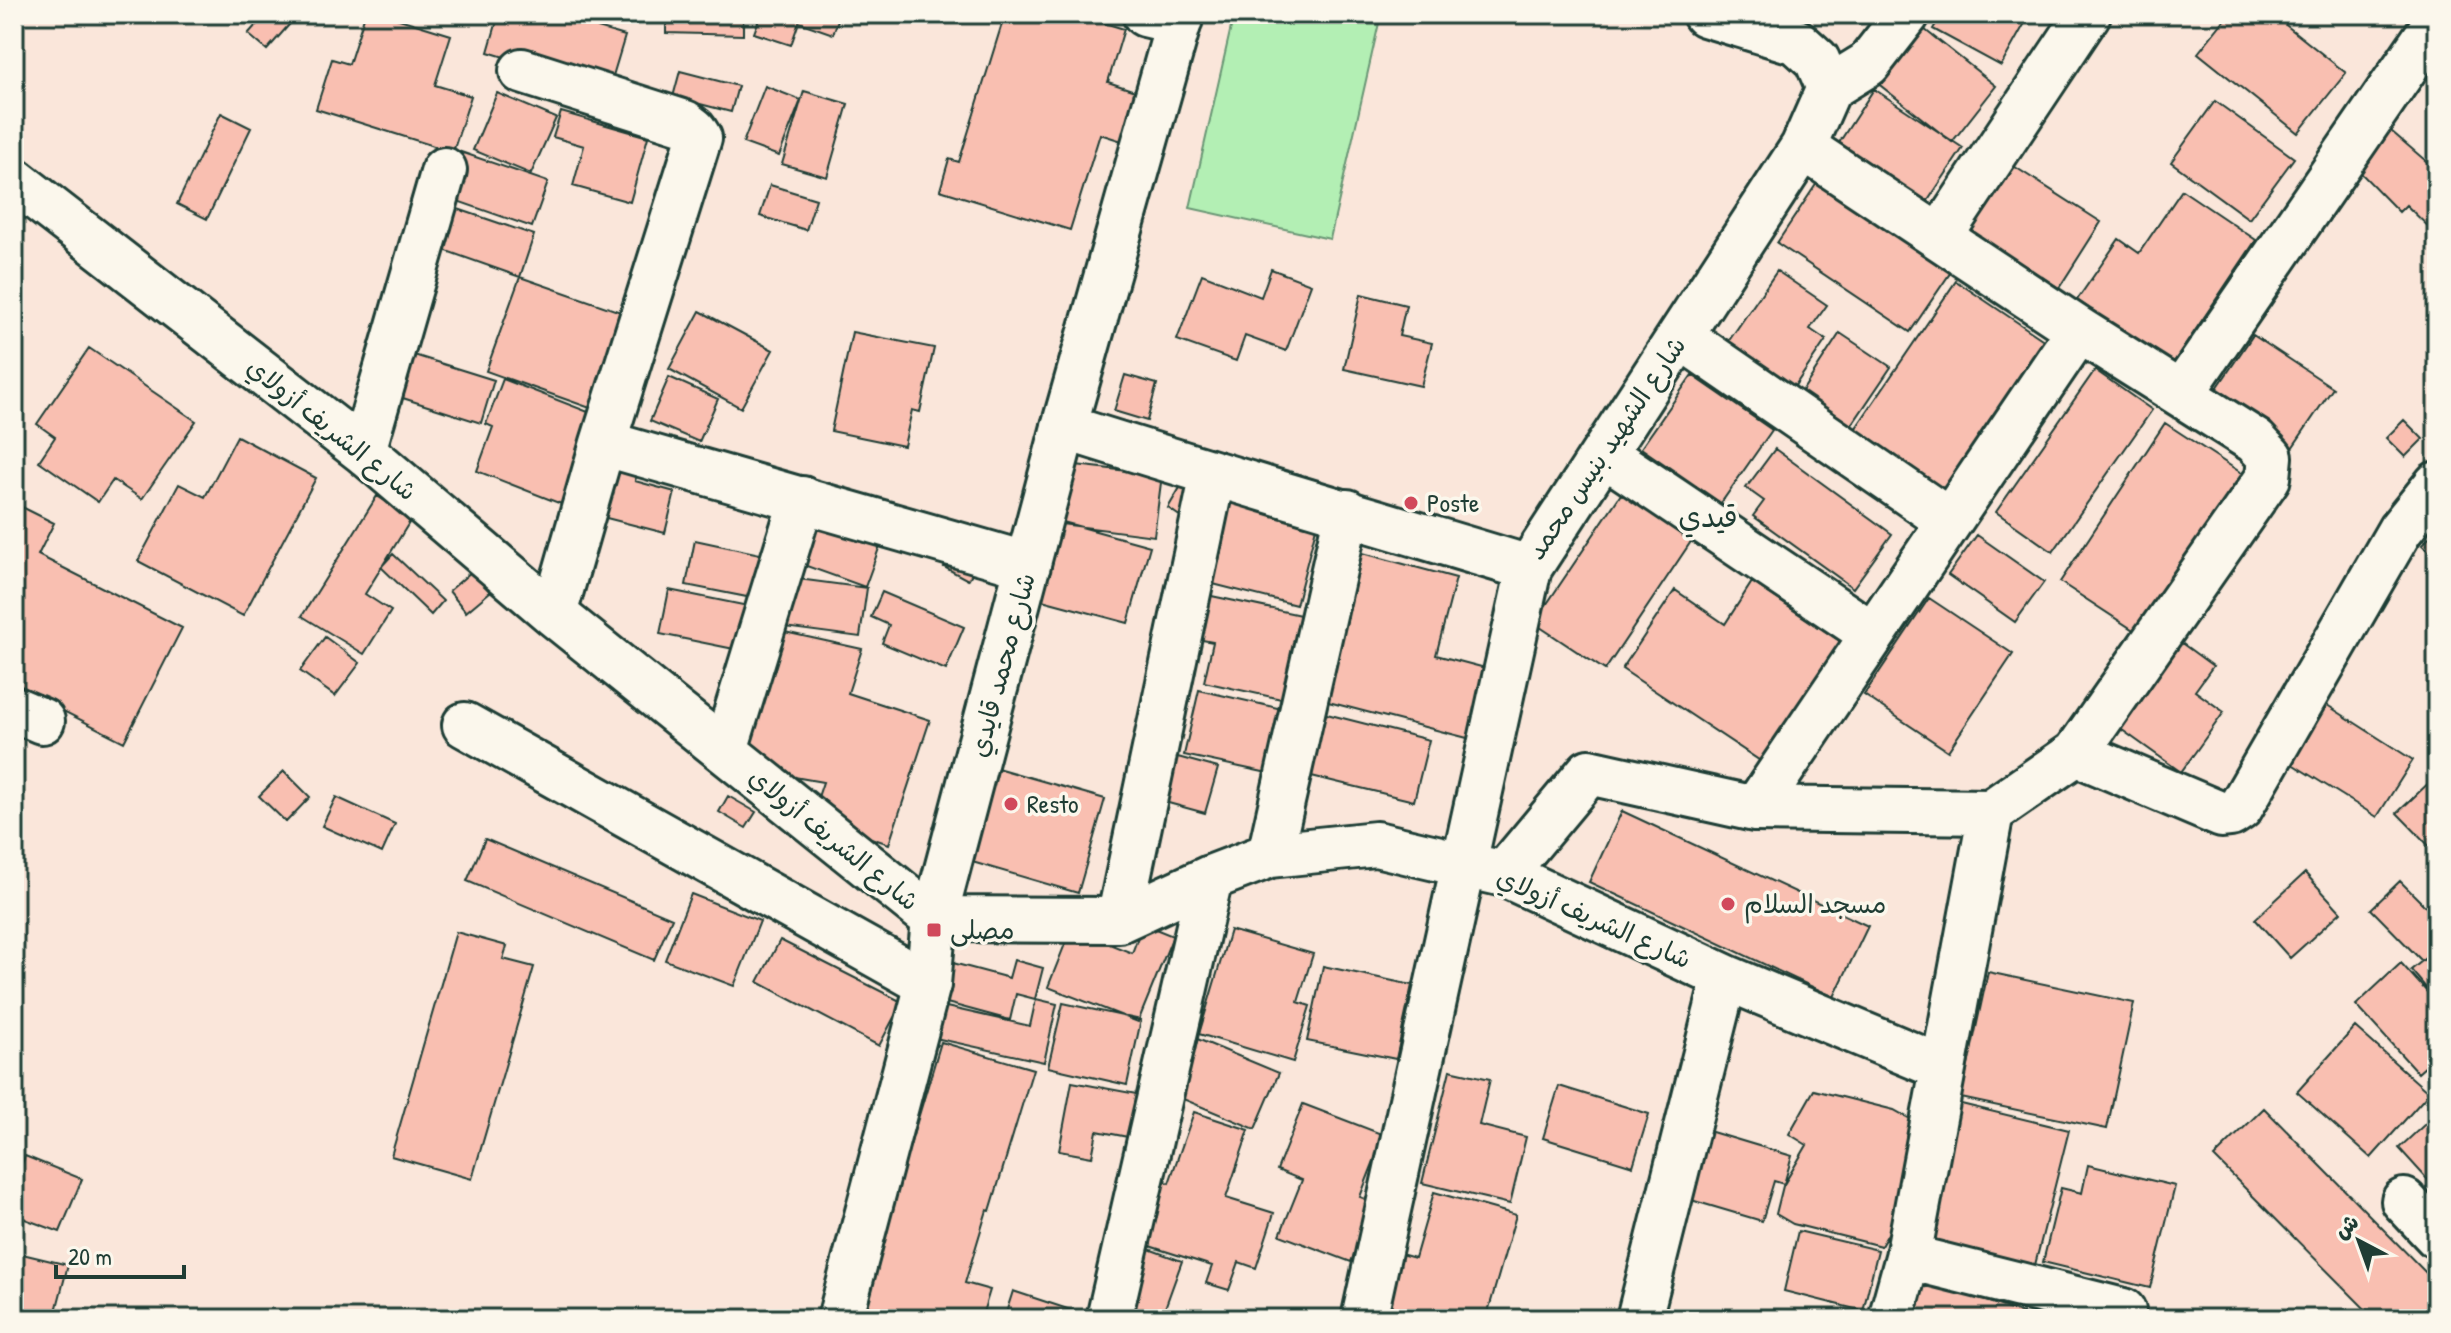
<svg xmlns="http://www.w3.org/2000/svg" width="2451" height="1333" font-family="'Patrick Hand','Playpen Sans Arabic',sans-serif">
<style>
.green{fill:#b3efb4;stroke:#699674;stroke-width:2}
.building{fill:#f9bfb1;stroke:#1f3d34;stroke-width:2}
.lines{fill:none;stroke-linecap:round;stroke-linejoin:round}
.minor-casing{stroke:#1f3d34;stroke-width:50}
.major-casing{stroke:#1f3d34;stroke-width:50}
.minor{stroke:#fbf7ec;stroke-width:44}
.major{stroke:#fbf7ec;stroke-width:44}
.poi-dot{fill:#d1495b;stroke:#fbf7ec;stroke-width:3}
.labels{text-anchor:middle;stroke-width:7;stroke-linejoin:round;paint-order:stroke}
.street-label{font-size:26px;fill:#1f3d34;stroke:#fbf7ec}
.poi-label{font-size:26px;fill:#1f3d34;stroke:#fbf7ec;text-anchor:start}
.quarter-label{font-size:30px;fill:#1f3d34;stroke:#fbf7ec}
</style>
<rect width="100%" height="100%" fill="#fae6da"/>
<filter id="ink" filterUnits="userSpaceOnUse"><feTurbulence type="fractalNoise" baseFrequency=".0125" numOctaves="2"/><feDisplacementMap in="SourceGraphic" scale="16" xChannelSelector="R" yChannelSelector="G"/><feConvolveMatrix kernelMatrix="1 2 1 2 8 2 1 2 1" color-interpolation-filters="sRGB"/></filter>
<g filter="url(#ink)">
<path class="green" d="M1234 14H1381L1330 239 1190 208Z"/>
<path class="building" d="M266 14H291L295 18 267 50 248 34Z
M365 14H383L451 35 435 85 471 96 453 152 316 109 332 59 349 64Z
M499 14H602L598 28 625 36 609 89 488 52Z
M666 14H743V35L666 33Z
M761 14H840L833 34 799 22 791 45 754 33Z
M1005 14H1075L1124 29 1108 82 1141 93 1125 142 1100 134 1070 230 940 190 949 159 959 162Z
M1942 14H2030L2001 66 1933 29Z
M2229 14H2272L2346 73 2298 133 2198 53Z
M1915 22 1996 86 1952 142 1871 78Z
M680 71 738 86 731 112 673 97Z
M765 86 801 100 779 156 743 143Z
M1874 89 1963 148 1923 208 1835 149Z
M804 91 848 104 827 177 782 164Z
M497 93 556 118 531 174 473 150Z
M2215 101 2294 158 2249 219 2171 162Z
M561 112 648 137 630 202 573 186 584 146 553 137Z
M221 113 251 128 207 219 177 204Z
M2384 125 2434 168 2437 165V235L2406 205 2399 212 2354 166Z
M458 151 548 182 532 227 443 196Z
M2012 165 2101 222 2059 288 1970 231Z
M1821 177 1961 257 1910 332 1777 243Z
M770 185 816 199 806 230 760 216Z
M2182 190 2256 240 2172 365 2077 300 2119 239 2139 253Z
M452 207 534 235 520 277 438 248Z
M1271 269 1311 284 1286 351 1245 336 1236 361 1177 340 1202 274 1261 297Z
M1777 271 1827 305 1810 329 1826 340 1794 387 1728 342Z
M520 277 641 319 607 414 486 371Z
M1956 281 2045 341 1935 502 1847 441Z
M1361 294 1406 305 1399 336 1432 343 1421 386 1344 369Z
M700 311 773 350 741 408 669 369Z
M852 332 934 348 920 412 912 410 904 446 831 431Z
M1840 333 1891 367 1847 432 1797 399Z
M2253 335 2333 388 2292 448 2213 394Z
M89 348 196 421 142 499 113 480 98 502 39 461 55 437 37 424Z
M398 350 494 380 481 423 384 392Z
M2095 370 2152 410 2053 552 1996 512Z
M1125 375 1157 384 1147 421 1114 411Z
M1692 375 1772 430 1721 503 1641 448Z
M669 377 718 399 699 442 650 421Z
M503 379 609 420 574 509 477 471 493 427 486 424Z
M2404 420 2423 439 2405 457 2386 438Z
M2165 423 2246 476 2141 635 2060 582Z
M237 436 316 478 243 616 138 561 179 484 205 497Z
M1775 449 1892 534 1853 588 1753 516 1764 501 1746 488Z
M601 457 639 467 635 481 675 492 665 533 587 513Z
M1067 464 1162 475 1154 536 1060 524Z
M1181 486 1201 498 1187 521 1168 508Z
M1623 491 1694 537 1605 670 1534 623Z
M377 496 412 518 365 594 391 611 364 654 302 616Z
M1231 501 1317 524 1296 605 1209 583Z
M14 503 54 523 38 555 182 628 124 742 14 686Z
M814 516 882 540 865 587 798 563Z
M1063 522 1150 546 1128 623 1042 600Z
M2437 529V559L2422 545Z
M1977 535 2044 582 2015 622 1948 575Z
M695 540 760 554 752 598 686 585Z
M953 550 978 564 968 580 944 567Z
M1359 552 1456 578 1436 655 1489 669 1471 739 1313 698Z
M393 554 443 601 431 615 381 567Z
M472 571 490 592 466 612 449 591Z
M783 577 867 588 860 637 776 626Z
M1752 582 1843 643 1762 762 1622 669 1675 590 1725 624Z
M669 590 758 608 749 652 660 634Z
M882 592 964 627 946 670 882 643 889 625 871 617Z
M1207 595 1305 616 1286 700 1204 682 1213 642 1197 639Z
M1929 598 2013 654 1948 751 1864 695Z
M771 629 862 649 848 693 930 720 889 844 811 818 823 782 783 775 744 736Z
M2165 631 2213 666 2195 691 2224 712 2181 772 2104 717Z
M325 637 360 663 335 696 300 671Z
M1199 690 1282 709 1268 773 1184 755Z
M2313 696 2413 760 2377 817 2276 754Z
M1311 710 1429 740 1414 801 1295 772Z
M1174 756 1218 768 1205 813 1161 801Z
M990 766 1105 799 1078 893 962 859Z
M284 771 310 797 286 822 259 796Z
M2437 775V854L2397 813Z
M728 796 756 812 746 828 719 812Z
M336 797 395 824 382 853 322 826Z
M1622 811 1868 926 1834 997 1589 882Z
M485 839 672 918 654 960 467 881Z
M2305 873 2341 912 2290 958 2255 919Z
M2400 881 2426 907 2437 896V947L2422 961 2371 909Z
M691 894 760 921 734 986 665 960Z
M1143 924 1173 936 1138 1022 1048 987 1071 929 1132 953Z
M1230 930 1313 954 1298 1002 1310 1006 1293 1062 1199 1034Z
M456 932 507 946 503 959 534 967 472 1179 391 1156Z
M780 940 902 1002 879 1046 758 982Z
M2437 949V1001L2411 970Z
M1014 960 1043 968 1035 999 1016 994 1010 1020 943 1002 953 963 1009 978Z
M2401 963 2437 1003V1056L2418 1073 2356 1005Z
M1323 966 1412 985 1396 1059 1307 1041Z
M1988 972 2134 1003 2107 1129 1961 1098Z
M1036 999 1057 1004 1044 1062 926 1036 933 1004 1030 1026Z
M1063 1003 1141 1020 1127 1085 1048 1067Z
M2355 1027 2429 1093 2371 1158 2297 1092Z
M1195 1038 1279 1073 1255 1129 1171 1094Z
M941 1042 1033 1069 990 1211 987 1210 965 1283 990 1290 981 1319H858Z
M1450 1070 1490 1079 1479 1125 1526 1137 1510 1204 1422 1183Z
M1072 1082 1142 1095 1133 1138 1097 1131 1092 1157 1059 1151Z
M1559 1086 1649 1114 1633 1166 1543 1138Z
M1814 1090 1894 1110 1921 1125 1898 1216 1881 1246 1793 1224 1776 1214 1783 1186 1807 1145 1789 1134Z
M1953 1102 2069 1130 2035 1265 1919 1237Z
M1303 1104 1384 1135 1360 1197 1374 1202 1351 1262 1280 1235 1302 1180 1277 1170Z
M2264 1108 2437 1284V1319H2375L2214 1157Z
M1194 1112 1249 1130 1226 1198 1274 1213 1256 1268 1239 1262 1229 1290 1206 1283 1212 1266 1140 1243 1161 1180 1169 1183Z
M2437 1113V1190L2399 1148Z
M1702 1129 1792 1156 1784 1184 1774 1181 1762 1221 1681 1197Z
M25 1156 82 1179 60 1232 14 1215V1183Z
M2088 1165 2175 1186 2150 1288 2043 1262 2061 1188 2082 1193Z
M1434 1192 1516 1215 1486 1319H1378L1397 1253 1415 1258Z
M1798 1231 1878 1250 1863 1311 1784 1291Z
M1146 1248 1182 1261 1161 1319H1138L1122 1313Z
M14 1252 68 1265 54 1319H14Z
M1913 1275 2037 1319H1897Z
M1013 1291 1098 1319H1004Z"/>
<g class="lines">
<defs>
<path id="minor" d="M1145 14 1179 22
M522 71 685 123 694 130 699 138 603 443 554 614
M1829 88 1868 64 1907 14
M14 180 363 451 554 614 934 919 1119 920 1210 878 1270 855 1376 844 1504 874 1725 977 1943 1068
M1940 236 2088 14
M1680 336 1949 521
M2181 394 2437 21
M1064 427C1218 476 1374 521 1529 568L1803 147 1829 88 1817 60 1797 42 1705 14
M603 443 1028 565
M363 451 444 170
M1604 454 1872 634
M14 709 42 721
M465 725 928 984
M725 750 802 499
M2076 753 2222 815 2231 814 2240 808 2400 530 2437 484
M1755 809 1991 812 2076 753 2268 478 2270 457 2255 441 2079 330 1803 147
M1270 855 1347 512
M1504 874 1589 772 1755 809 2079 330
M1119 920 1213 474
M2404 1201 2437 1236
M1908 1257 2123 1311
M1109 1319 1210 878
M1364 1319 1529 568
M1639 1319 1725 977
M1891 1319 1908 1257 1991 812"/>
<path id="major" d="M840 1319 928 984 934 919 1064 427 1181 14"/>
</defs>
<use href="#minor" class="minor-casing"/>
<use href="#major" class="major-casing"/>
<use href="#minor" class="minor"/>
<use href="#major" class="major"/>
</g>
</g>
<g class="poi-dot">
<circle cx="1411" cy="503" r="8"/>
<circle cx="1011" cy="804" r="8"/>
<circle cx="1728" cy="904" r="8"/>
<rect x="926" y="922" width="16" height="16" rx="4"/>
</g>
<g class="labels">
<g class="street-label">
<text transform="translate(332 429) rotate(39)" y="9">شارع الشريف أزولاي</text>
<text transform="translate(1606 448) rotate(-56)" y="9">شارع الشهيد بنيس محمد</text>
<text transform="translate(1002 665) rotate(-75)" y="9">شارع محمد قايدي</text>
<text transform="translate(834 839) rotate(39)" y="9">شارع الشريف أزولاي</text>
<text transform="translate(1594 918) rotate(24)" y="9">شارع الشريف أزولاي</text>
</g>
<g class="poi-label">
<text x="1427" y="512">Poste</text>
<text x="1027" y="813">Resto</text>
<text x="1744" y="913">مسجد السلام</text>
<text x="950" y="939">مصلى</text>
</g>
<g class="quarter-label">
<text x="1708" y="527">قيدي</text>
</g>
</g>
<rect width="2451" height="1333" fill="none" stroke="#fbf7ec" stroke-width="48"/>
<rect x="24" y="24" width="2403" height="1285" fill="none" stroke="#1f3d34" stroke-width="3" filter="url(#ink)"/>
<g transform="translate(2359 1241) rotate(319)" stroke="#fbf7ec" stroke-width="6" paint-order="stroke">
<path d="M0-6L14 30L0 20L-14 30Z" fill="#1f3d34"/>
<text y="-12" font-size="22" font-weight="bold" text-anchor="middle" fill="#1f3d34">ش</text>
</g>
<path d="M56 1265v12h128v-12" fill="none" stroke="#1f3d34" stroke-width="4"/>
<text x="68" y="1265" font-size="24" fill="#1f3d34" stroke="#fbf7ec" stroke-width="6" paint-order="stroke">20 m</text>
</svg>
